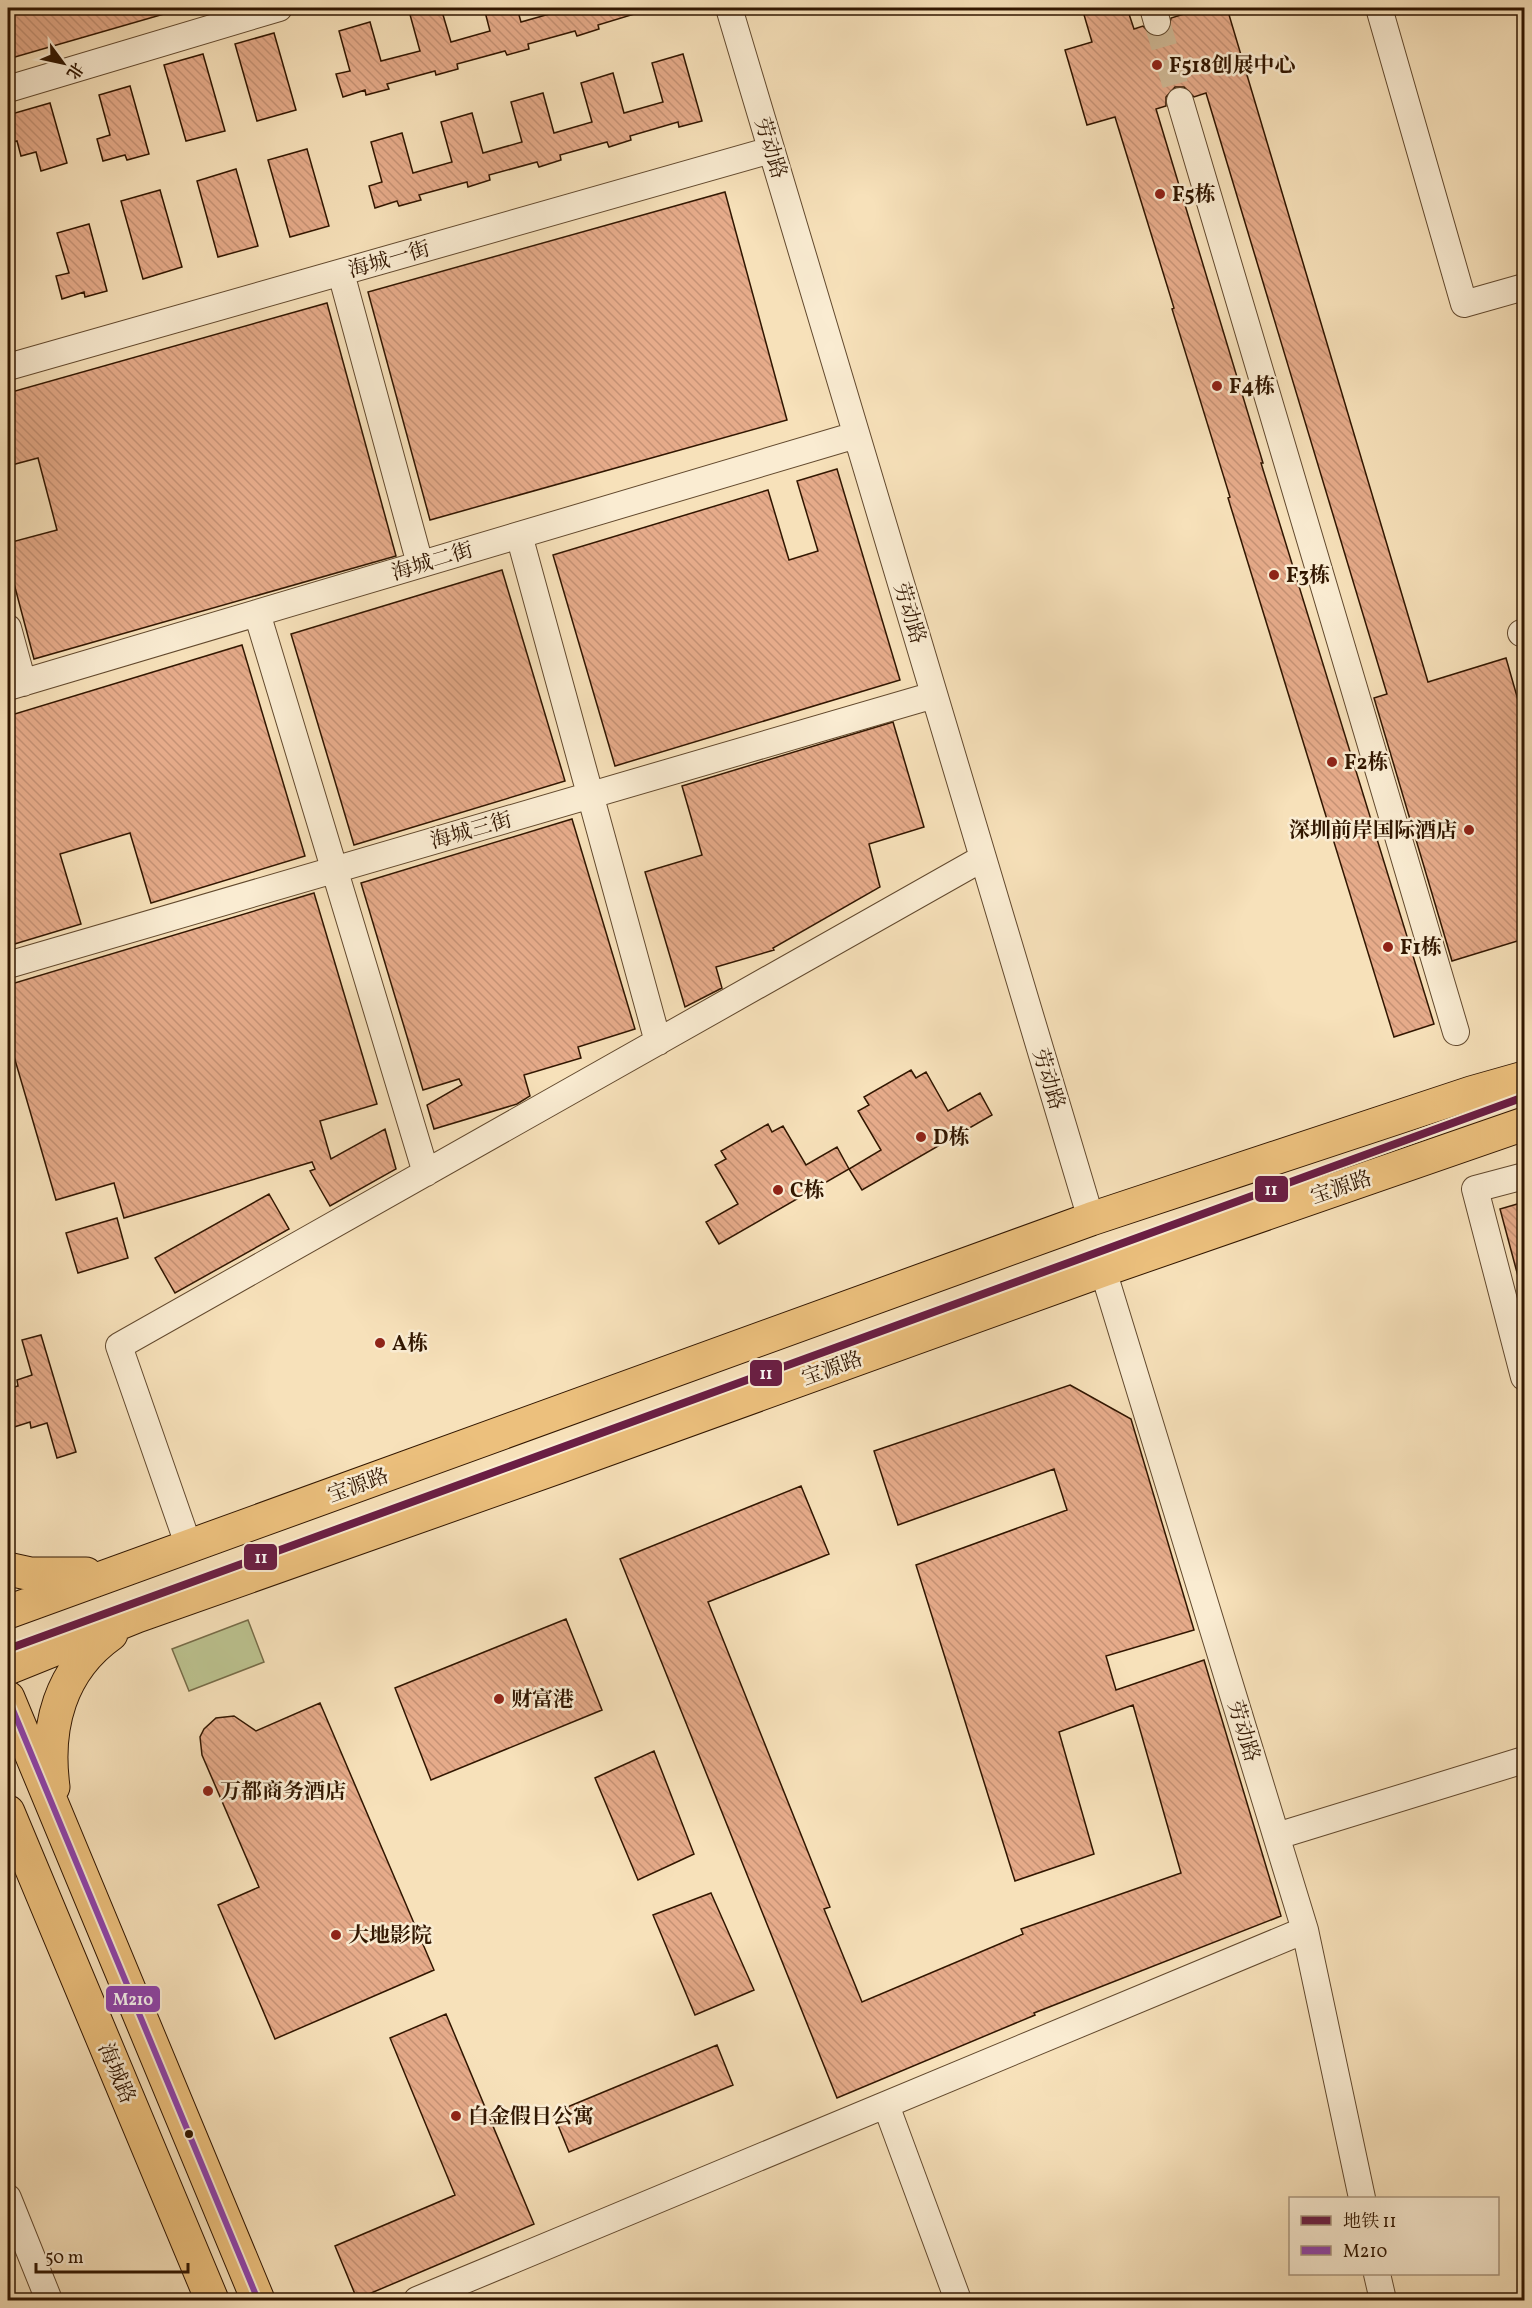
<svg xmlns="http://www.w3.org/2000/svg" width="1532" height="2308" font-family="Vollkorn,'Noto Serif SC',serif">
<style>
.grass{fill:#bcc390;stroke:#766c48;stroke-width:1.5}
.building{fill:url(#building-back-hatch);stroke:#311600;stroke-width:1.5}
.lines{fill:none;stroke-linecap:round;stroke-linejoin:round}
.minor-tunnel{stroke:#cfb895;stroke-width:26;stroke-dasharray:26 13;stroke-linecap:butt}
.minor-casing{stroke:#62492e;stroke-width:28}
.major-casing{stroke:#311600;stroke-width:35}
.minor{stroke:#faecd2;stroke-width:26}
.major{stroke:#ecc07d;stroke-width:33}
.bus-1-casing{stroke:#faecd2;stroke-width:10}
.bus-1{stroke:#8e44ad;stroke-width:6}
.metro-1-casing{stroke:#faecd2;stroke-width:12}
.metro-1{stroke:#6a1d44;stroke-width:8}
.poi-dot{fill:#8f2418;stroke:#faecd2;stroke-width:2}
.bus-dot{fill:#311600;stroke:#faecd2;stroke-width:2}
.labels{text-anchor:middle;stroke-width:5;stroke-linejoin:round;paint-order:stroke}
.poi-label{font-size:21px;font-weight:bold;fill:#311600;stroke:#faecd2;text-anchor:start}
.street-label{font-size:21px;fill:#311600;stroke:#faecd2}
.line-badge{stroke:#faecd2;stroke-width:2}
.badge-label{font-size:16px;text-anchor:middle;font-weight:bold;fill:#fff}
</style>
<defs>
<pattern id="building-back-hatch" width="6" height="6" patternUnits="userSpaceOnUse" patternTransform="scale(1.5)"><rect width="6" height="6" fill="#e6ab8a"/><path d="M-1 5l2 2M0 0l6 6M5-1l2 2" fill="none" stroke="#c69275"/></pattern>
</defs>
<rect width="100%" height="100%" fill="#f7e1ba"/>
<filter id="stains"><feTurbulence type="fractalNoise" baseFrequency=".00333" numOctaves="4"/><feColorMatrix values="0 0 0 0 .2 0 0 0 0 .09 0 0 0 0 .02 0 0 0 .5 -.17"/></filter>
<radialGradient id="worn" r=".72"><stop offset=".6" stop-color="#630" stop-opacity="0"/><stop offset="1" stop-color="#630" stop-opacity=".3"/></radialGradient>
<path class="grass" d="M248 1620 264 1662 189 1691 172 1649Z"/>
<path class="building" d="M8 8H170L171 12 8 59Z
M421 8H441L451 42 490 31 484 8H517L521 22 560 11 559 8H641V12L598 25 599 29 577 36 575 31 528 44 529 49 507 55 505 51 457 64 458 69 436 75 435 71 387 84 389 89 366 95 365 90 343 97 336 74 350 71 339 31 370 22 381 61 420 51 409 11Z
M1082 8H1127L1134 29 1143 26 1154 37 1168 32 1171 18 1184 14 1182 8H1227L1428 682 1506 658 1524 721V939L1452 961 1374 698 1387 694 1206 93 1194 97 1184 87H1175L1166 97V106L1156 109 1263 463H1261L1434 1024 1394 1037 1228 498 1230 497 1172 309 1174 308 1115 117 1087 125 1065 50 1092 42Z
M274 33 296 110 257 121 235 44Z
M203 54 225 131 186 141 164 65Z
M683 54 702 121 679 127 678 122 630 136 631 140 609 147 607 142 560 155 561 160 539 167 537 162 489 175 490 180 468 187 467 182 419 195 421 200 399 206 397 201 375 208 369 186 382 182 371 142 402 133 413 173 452 162 441 122 472 113 483 153 522 142 511 102 543 93 554 133 592 122 581 83 613 73 624 113 663 102 652 63Z
M130 86 149 154 127 160 125 155 103 161 97 139 110 135 99 95Z
M50 103 67 163 41 171 36 152 21 156 17 141 8 143V115Z
M307 149 329 226 290 237 268 160Z
M236 169 258 246 218 257 197 181Z
M160 190 182 267 143 279 121 201Z
M725 192 787 420 430 520 368 292Z
M89 224 107 291 85 297 84 292 62 299 56 276 69 273 57 233Z
M327 303 396 556 34 659 8 561V543L57 530 38 458 8 466V393Z
M837 469 900 680 615 766 553 555 768 490 789 560 818 551 797 481Z
M502 570 565 781 354 845 291 634Z
M242 645 305 856 151 903 130 833 60 854 81 924 8 946V716Z
M893 722 924 827 869 844 880 887 773 948 774 950 716 967 722 988 685 1007 645 872 702 855 682 786Z
M572 819 635 1029 578 1047 581 1058 524 1075 530 1096 517 1104 434 1129 427 1105 462 1085 459 1079 423 1090 361 883Z
M314 893 377 1104 320 1121 331 1159 385 1129 396 1169 330 1206 310 1171 315 1169 312 1162 124 1218 114 1183 56 1200 8 1036V985Z
M911 1070 916 1078 926 1072 948 1111 980 1093 992 1115 862 1190 849 1169 881 1150 858 1111 869 1105 864 1097Z
M768 1124 772 1132 783 1126 806 1165 837 1147 849 1169 719 1244 706 1222 738 1204 715 1165 726 1159 721 1151Z
M269 1194 289 1229 175 1293 155 1258Z
M1524 1202V1279L1519 1280 1500 1209Z
M117 1218 128 1258 78 1273 66 1233Z
M41 1335 76 1452 57 1458 47 1423 31 1428 30 1422 8 1429V1389L18 1386 17 1380 32 1375 22 1340Z
M1070 1385 1131 1419 1194 1630 1106 1656 1116 1690 1204 1660 1281 1916 1034 2013 1035 2015 837 2098 620 1559 801 1486 829 1554 708 1602 830 1907 824 1909 862 2002 1023 1934 1021 1929 1181 1873 1133 1705 1059 1732 1094 1854 1015 1881 916 1565 1067 1510 1054 1469 898 1525 874 1451Z
M566 1619 602 1710 431 1780 395 1688Z
M320 1703 434 1970 275 2039 218 1905 259 1887 202 1755 200 1737 204 1729 216 1718 234 1716 256 1731Z
M654 1751 694 1854 638 1880 595 1778Z
M711 1893 754 1990 695 2015 653 1915Z
M446 2014 534 2224 357 2299 335 2246 455 2195 390 2038Z
M717 2045 733 2085 569 2152 553 2113Z"/>
<g class="lines">
<path class="minor-tunnel" d="M1157 22 1180 101"/>
<defs>
<path id="minor" d="M729 8 1091 1219
M1153 8 1157 22
M1379 8 1464 304 1524 287
M8 89 279 8
M1180 101 1456 1032
M341 273 420 564
M8 367 771 150
M519 535 658 1042
M257 613 426 1173
M8 628 23 683
M1521 633 1524 632
M8 687 856 435
M8 965 934 695
M1524 1176 1475 1189 1524 1377
M1103 1270 1305 1930 1362 2198
M189 1547 119 1346 983 858
M1277 1836 1524 1760
M886 2105 958 2300
M8 2198 49 2300
M1377 2274 1383 2300
M417 2300 1305 1930"/>
<path id="major" d="M8 1569 31 1574H86
M8 1612 1091 1219 1471 1093 1524 1078
M8 1668 137 1616 558 1467 1103 1270 1524 1124
M8 1698 258 2300
M53 1787C45 1727 60 1670 111 1634
M8 1812 212 2300"/>
</defs>
<use href="#minor" class="minor-casing"/>
<use href="#major" class="major-casing"/>
<use href="#minor" class="minor"/>
<use href="#major" class="major"/>
<defs>
<path id="bus-1" d="M8 1698 258 2300"/>
</defs>
<use href="#bus-1" class="bus-1-casing"/>
<use href="#bus-1" class="bus-1"/>
<defs>
<path id="metro-1" d="M8 1649 1524 1097"/>
</defs>
<use href="#metro-1" class="metro-1-casing"/>
<use href="#metro-1" class="metro-1"/>
</g>
<g class="poi-dot">
<circle cx="1157" cy="65" r="6"/>
<circle cx="1160" cy="194" r="6"/>
<circle cx="1217" cy="386" r="6"/>
<circle cx="1274" cy="575" r="6"/>
<circle cx="1332" cy="762" r="6"/>
<circle cx="1469" cy="830" r="6"/>
<circle cx="1388" cy="947" r="6"/>
<circle cx="921" cy="1137" r="6"/>
<circle cx="778" cy="1190" r="6"/>
<circle cx="380" cy="1343" r="6"/>
<circle cx="499" cy="1699" r="6"/>
<circle cx="208" cy="1791" r="6"/>
<circle cx="336" cy="1935" r="6"/>
<circle cx="456" cy="2116" r="6"/>
</g>
<circle class="bus-dot" cx="189" cy="2134" r="5"/>
<g class="labels">
<g class="poi-label">
<text x="1169" y="72">F518创展中心</text>
<text x="1172" y="201">F5栋</text>
<text x="1229" y="393">F4栋</text>
<text x="1286" y="582">F3栋</text>
<text x="1344" y="769">F2栋</text>
<text x="1457" y="837" text-anchor="end">深圳前岸国际酒店</text>
<text x="1400" y="954">F1栋</text>
<text x="933" y="1144">D栋</text>
<text x="790" y="1197">C栋</text>
<text x="392" y="1350">A栋</text>
<text x="511" y="1706">财富港</text>
<text x="220" y="1798">万都商务酒店</text>
<text x="348" y="1942">大地影院</text>
<text x="468" y="2123">白金假日公寓</text>
</g>
<g class="street-label">
<text transform="translate(771 148) rotate(73)" y="7">劳动路</text>
<text transform="translate(389 259) rotate(-16)" y="7">海城一街</text>
<text transform="translate(432 561) rotate(-17)" y="7">海城二街</text>
<text transform="translate(910 613) rotate(73)" y="7">劳动路</text>
<text transform="translate(471 830) rotate(-16)" y="7">海城三街</text>
<text transform="translate(1049 1079) rotate(73)" y="7">劳动路</text>
<text transform="translate(1341 1187) rotate(-19)" y="7">宝源路</text>
<text transform="translate(832 1368) rotate(-20)" y="7">宝源路</text>
<text transform="translate(358 1485) rotate(-20)" y="7">宝源路</text>
<text transform="translate(1244 1731) rotate(73)" y="7">劳动路</text>
<text transform="translate(117 2073) rotate(67)" y="7">海城路</text>
</g>
</g>
<g class="line-badge">
<rect x="1254" y="1175" width="35" height="28" rx="6" fill="#6a1d44"/>
<rect x="749" y="1359" width="34" height="28" rx="6" fill="#6a1d44"/>
<rect x="243" y="1543" width="35" height="28" rx="6" fill="#6a1d44"/>
<rect x="105" y="1985" width="56" height="28" rx="6" fill="#8e44ad"/>
</g>
<g class="badge-label">
<text x="1271" y="1195">11</text>
<text x="766" y="1379">11</text>
<text x="261" y="1563">11</text>
<text x="133" y="2005">M210</text>
</g>
<rect width="1532" height="2308" fill="none" stroke="#f7e1ba" stroke-width="30"/>
<rect x="9" y="9" width="1514" height="2290" fill="none" stroke="#311600" stroke-width="3"/>
<rect x="15" y="15" width="1502" height="2278" fill="none" stroke="#311600" stroke-width="1.5"/>
<rect x="1289" y="2197" width="210" height="78" fill="#faecd2" stroke="#aa967e" stroke-width="1.5"/>
<rect x="1301" y="2216" width="30" height="9" fill="#6a1d44" stroke="#aa967e" stroke-width="1.5"/>
<text x="1343" y="2227" font-size="18" fill="#311600">地铁 11</text>
<rect x="1301" y="2246" width="30" height="9" fill="#8e44ad" stroke="#aa967e" stroke-width="1.5"/>
<text x="1343" y="2257" font-size="18" fill="#311600">M210</text>
<g transform="translate(63 63) rotate(123)" stroke="#faecd2" stroke-width="4.5" paint-order="stroke">
<path d="M0-4.5L10 22L0 15L-10 22Z" fill="#311600"/>
<text y="-9" font-size="16" font-weight="bold" text-anchor="middle" fill="#311600">北</text>
</g>
<path d="M36 2263v9h152v-9" fill="none" stroke="#311600" stroke-width="3"/>
<text x="45" y="2263" font-size="18" fill="#311600" stroke="#faecd2" stroke-width="4.5" paint-order="stroke">50 m</text>
<rect width="100%" height="100%" filter="url(#stains)"/>
<rect width="100%" height="100%" fill="url(#worn)"/>
</svg>
